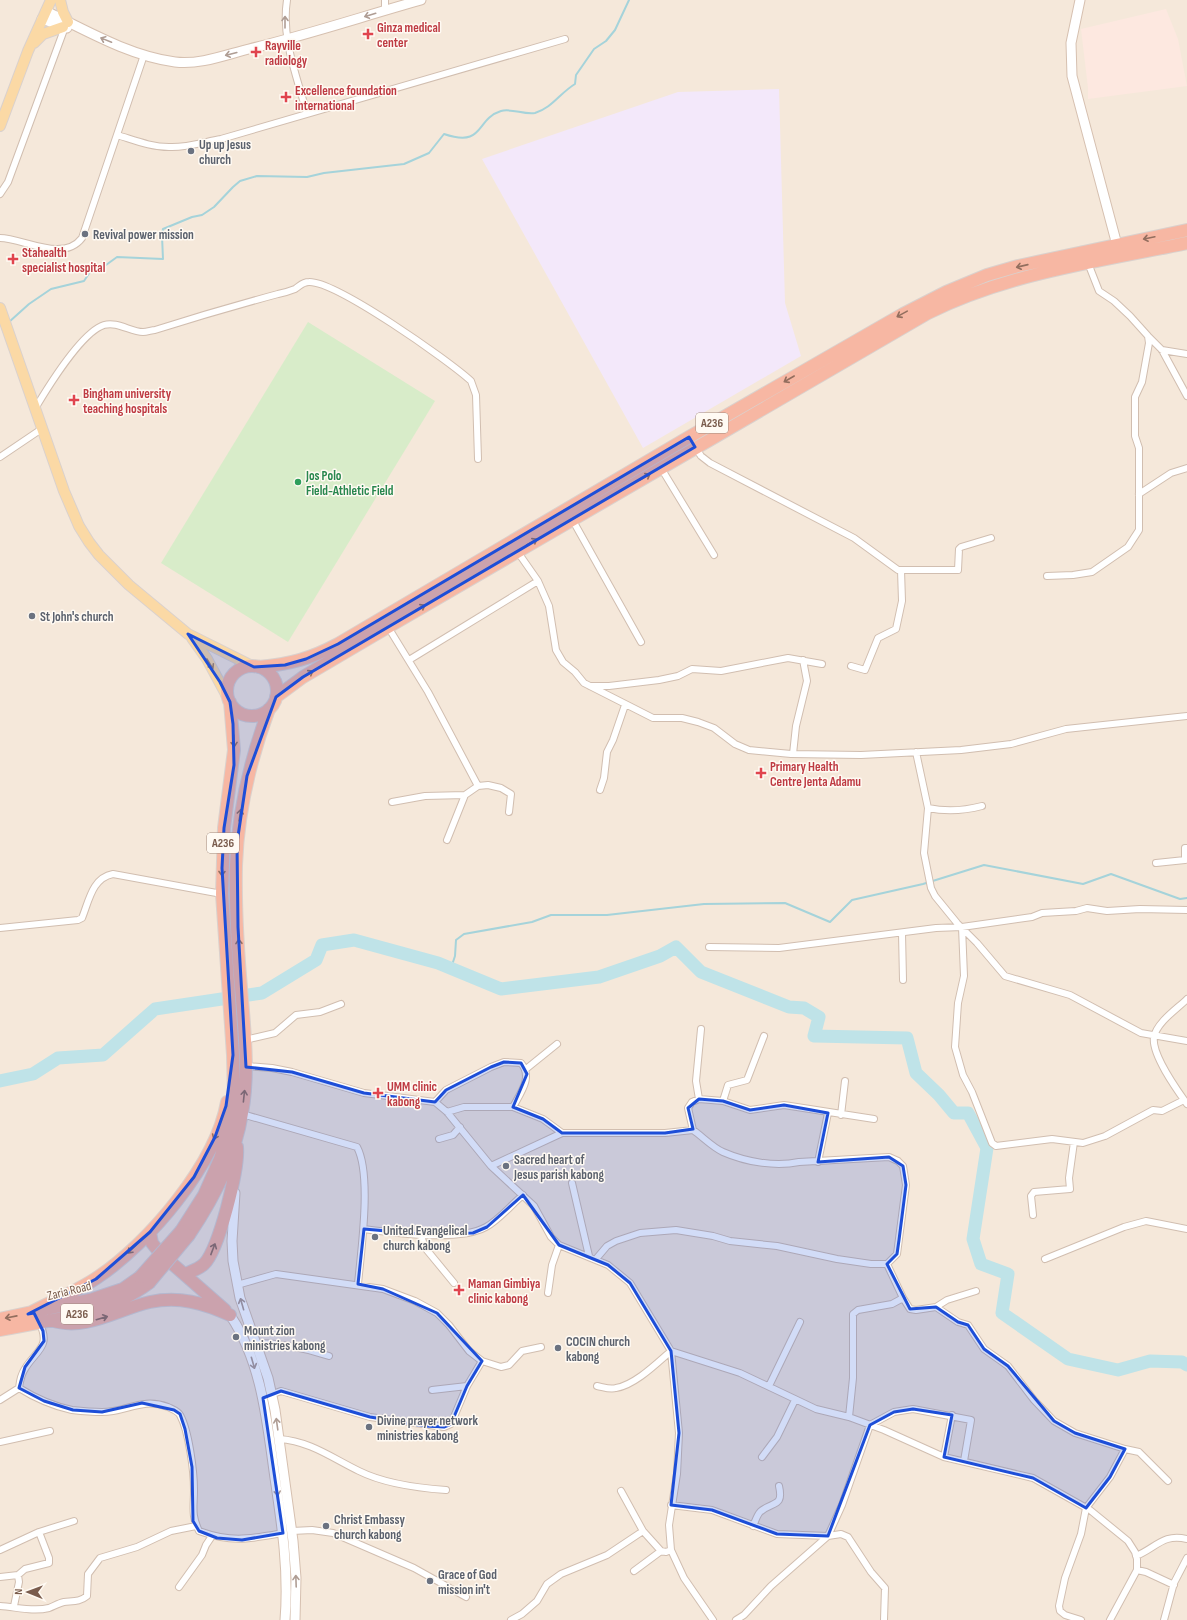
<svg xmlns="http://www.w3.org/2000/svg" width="1187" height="1620" font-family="'Sofia Sans Condensed',sans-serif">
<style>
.residential{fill:#f5e8da}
.commercial{fill:#fde8e0}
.education{fill:#f3e8fa}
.green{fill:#d8ecc9}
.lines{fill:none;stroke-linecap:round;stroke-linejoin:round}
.stream{stroke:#a5d3da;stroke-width:2}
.river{stroke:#bfe3e8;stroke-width:13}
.street-casing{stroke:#d1beb0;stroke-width:8}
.secondary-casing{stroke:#d6c0b0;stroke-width:11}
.primary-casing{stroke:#dad1cd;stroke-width:12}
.highway-casing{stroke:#dad1cd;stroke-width:14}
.street{stroke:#fff;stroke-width:6}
.secondary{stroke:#fff;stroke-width:9}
.primary{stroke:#fbd9a5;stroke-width:10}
.highway{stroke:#f7b7a3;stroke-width:12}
.highway-bridge-casing{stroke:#dad1cd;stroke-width:14;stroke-linecap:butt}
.highway-bridge{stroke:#f7b7a3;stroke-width:12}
.oneway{stroke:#af9d94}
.oneway2{stroke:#936e5e}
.oneway3{stroke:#a18267}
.marked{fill:#1d4ed8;fill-opacity:0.2;stroke:#1d4ed8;stroke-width:3;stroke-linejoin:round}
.health-dot{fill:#e0444e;stroke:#fffaf3;stroke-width:1.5}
.worship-dot{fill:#6b7280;stroke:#fffaf3;stroke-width:1.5}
.leisure-dot{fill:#2e9e5b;stroke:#fffaf3;stroke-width:1.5}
.labels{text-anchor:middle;stroke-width:3;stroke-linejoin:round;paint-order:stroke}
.shield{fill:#fffaf3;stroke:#a28b7f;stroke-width:1}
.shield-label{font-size:12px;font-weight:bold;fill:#7a5c4d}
.health-label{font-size:13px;font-weight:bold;fill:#be3a42;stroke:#fffaf3;text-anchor:start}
.worship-label{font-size:13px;font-weight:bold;fill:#5b616d;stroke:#fffaf3;text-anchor:start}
.leisure-label{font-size:13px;font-weight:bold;fill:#27864d;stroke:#fffaf3;text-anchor:start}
.street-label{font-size:13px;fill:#7a5c4d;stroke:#fffaf3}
</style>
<rect width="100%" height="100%" fill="#fdf6ec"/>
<path class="residential" d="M0 0H1187V1620H0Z"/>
<path class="commercial" d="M1166 9 1178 39 1187 86 1088 99V88L1081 29Z"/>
<path class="education" d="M779 89 785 303 801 356 643 448 482 159 678 92Z"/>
<path class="green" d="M308 322 435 401 288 642 161 563Z"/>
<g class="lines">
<path class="stream" d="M9 322 29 304 51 289 84 281 92 269 106 265 117 257 163 259 162 236 163 229 192 217 202 215 214 207 233 187 240 181 257 176 307 177 324 173 404 164 429 153 444 134C485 148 475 119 501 111 512 108 524 115 535 113 552 108 560 93 575 84L576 75 594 49 606 41 615 30 629 0
M451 968 455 956 456 940 464 934 532 922 551 915H607L704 904 785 903 830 922 852 900 923 884 984 865 1083 884 1111 874 1180 899 1187 898"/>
<path class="river" d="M0 1081 33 1074 58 1058 103 1055 155 1009 262 993 316 960 322 945 354 940 438 963 501 989 599 977 660 956 676 947 701 972 789 1007 804 1008 819 1017 814 1036 907 1038 916 1073 939 1095 954 1113H968L987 1148 973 1239 981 1264 1008 1274 1002 1313 1068 1359 1118 1370 1150 1361 1182 1362 1187 1365"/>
<defs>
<path id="street" d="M287 0C281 39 297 76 307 114
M385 10V0
M117 135C134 140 151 147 169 147 186 148 204 142 221 139L565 39
M0 194 8 182 65 27
M0 238C23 238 63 263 82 238L144 55
M1149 337 1162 350 1187 396
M1162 350 1187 354
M36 407C48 387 82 332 104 325 117 321 131 332 143 332 147 332 152 330 155 330 196 317 237 305 278 294 283 293 290 291 295 289 300 286 302 282 309 282 336 281 448 360 471 381L476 395 478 459
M695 447 701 456 710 463 854 538 898 570H958L959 549 961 547 991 538
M0 457 43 428
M661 468 714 555
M1139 494 1171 473 1187 468
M572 519 641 642
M517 551 538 581 549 606 556 650 563 662 575 672 584 683 653 718H682L698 722 714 728 735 744 749 750 791 754 861 755 961 750 1011 744 1066 729 1187 716
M1047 576 1073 575 1092 572 1128 547 1139 530V448L1135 436V397L1142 382 1149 343 1148 336 1130 316 1114 301 1099 291 1088 263
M388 627 428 692 478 786
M409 660 538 581
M851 666 865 670 878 638 896 629 902 601 901 570
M590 686H609L659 680 678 676 692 669 721 671 788 658 822 664
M916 752 928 808 924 853 931 888 935 896 957 923 977 943 1005 976 1070 995 1141 1033 1187 1041
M793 754 796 726 807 681 803 660
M600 790 604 778 607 752 613 740 625 705
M392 802 425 796 465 795 478 786 488 785 501 788 511 794 509 812
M928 808C947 812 963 811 982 806
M447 840 465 795
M1156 863 1185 860V848H1187
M962 927 964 976 958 1003 955 1047 963 1075 972 1092 992 1143 996 1146 1052 1139 1083 1143 1105 1136 1153 1110 1162 1111 1184 1100
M0 928 78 920 82 918C89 901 92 878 113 874L222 894
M902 933 903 980
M709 947 779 948 936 928 962 927 1032 917 1042 913 1076 911 1087 908 1107 911 1140 909 1187 910
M1187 999C1177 1009 1157 1022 1154 1037 1151 1054 1177 1090 1187 1104
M245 1040 275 1033 296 1015 320 1012 341 1004
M246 1066 272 1068 292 1072 364 1093 435 1102 447 1112 491 1166 534 1206 551 1237 559 1245 608 1265 630 1283 671 1351 679 1433 677 1474 669 1525 671 1550 684 1578 713 1620
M526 1069 557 1044
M699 1099 696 1081 701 1029
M723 1101 728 1085 747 1080 764 1036
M435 1102 446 1090 491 1067 504 1062 521 1063C533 1077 521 1092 513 1107
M447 1112 464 1107H513L543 1119 562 1133
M242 1114 357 1147C372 1175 361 1251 358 1284
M841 1115 845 1081
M693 1130 688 1108 692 1102 699 1099 723 1101 750 1110 784 1105 874 1119
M439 1139 453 1135 460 1127
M818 1162 828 1113
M491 1166 562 1133H665L693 1130C703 1137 712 1147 723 1152 746 1162 775 1167 799 1162L889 1157 898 1161 903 1166 906 1185 897 1254 887 1264
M572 1183 589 1256
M1033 1215 1031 1196 1034 1192 1070 1189 1069 1178 1074 1142
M364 1229C394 1233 459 1242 486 1227 499 1220 511 1205 523 1195
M420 1234 426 1249 454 1283
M596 1259 607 1246 616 1241 640 1233 676 1230 713 1236 730 1241 777 1246 837 1259 871 1264H887L903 1298 910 1309 916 1310 936 1307 958 1322 968 1325 984 1349 1008 1366 1034 1400 1054 1421 1075 1433 1125 1449 1110 1477 1086 1508 1081 1534 1065 1578 1059 1606 1060 1611 1065 1615 1081 1620
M1045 1259 1124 1227 1146 1221 1187 1229
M237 1285 276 1274 383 1289 415 1301 437 1313 449 1325 469 1351 482 1361 501 1367 509 1365 522 1351 541 1347
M548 1293 552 1265 559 1245
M936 1307 947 1300 976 1291
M256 1343C281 1343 305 1348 329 1356
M597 1386C603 1387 610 1390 616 1388 635 1385 657 1363 671 1351L740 1373 816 1409 849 1417 884 1430 944 1457 1033 1478 1090 1510 1128 1541 1135 1552 1137 1559V1570L1110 1620
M769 1386 800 1322
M19 1388C35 1398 53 1406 72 1410 81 1411 93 1412 102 1412 127 1412 142 1397 168 1407 172 1409 178 1411 180 1415 189 1431 194 1472 194 1490 194 1507 191 1515 199 1531 232 1543 249 1539 283 1533
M432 1390 467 1386
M273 1394 281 1391 288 1393 370 1417 444 1427 451 1424 467 1386 482 1361
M0 1400 19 1388C20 1380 21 1374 26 1367 38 1349 51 1346 39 1322
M849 1417 853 1378V1314L858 1310 892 1304 903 1298
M279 1439C310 1441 332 1458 359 1471 385 1484 417 1488 446 1490
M0 1442 50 1431
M1125 1449 1139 1452 1168 1481
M762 1457 777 1437 795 1400
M944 1457 952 1415
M621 1491 643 1531
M671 1505 712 1510 777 1534 828 1536 841 1534 848 1537 871 1572 885 1588 884 1620
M753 1526C755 1522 757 1515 760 1512 772 1501 784 1508 779 1486
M292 1531 312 1530 333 1533 414 1568 466 1597
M39 1532 74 1521
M0 1550 39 1532 49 1558V1563L25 1569 18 1575 19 1582 14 1606
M1136 1556C1156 1548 1163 1533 1187 1539
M1137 1570 1146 1572 1174 1585
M634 1571 661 1551
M0 1577 18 1575
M179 1587 202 1555 206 1545 212 1536
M0 1606C16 1607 33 1612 49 1608 54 1606 59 1603 64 1602 73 1601 80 1602 87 1596L88 1574 100 1558 137 1547 171 1531 196 1526
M511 1620 522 1614 537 1601 547 1584 561 1574 607 1555 643 1531 661 1551 666 1552 671 1550
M736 1620 744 1615 771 1586 828 1536 842 1505 870 1425 894 1412 913 1409 971 1420 964 1461
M1164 1620 1174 1583 1187 1558"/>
<path id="secondary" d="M1080 0 1071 43 1072 76 1117 245
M46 11C87 31 130 56 175 62 200 65 225 55 249 49 307 35 364 16 421 0
M42 19 67 28
M235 1193 232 1241 233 1261 240 1298 268 1378 275 1410 293 1541 296 1578 295 1620
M230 1315C262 1362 267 1422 275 1478 282 1525 289 1572 285 1620"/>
<path id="primary" d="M60 0 63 12 68 22
M34 43 43 34 63 27
M0 126 28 51 51 0
M0 308 64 491 79 526 89 542 99 555 129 585 188 634 254 667
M192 638 207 659 228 698"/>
<path id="highway" d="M227 691a25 25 0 1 1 50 0a25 25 0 1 1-50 0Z
M259 667C290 664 310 659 338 644L689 437 903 314 946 292 987 275 1018 266 1187 230
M276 697 303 677 388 627 928 313C1009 273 1100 261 1187 243
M181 1231 204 1195 220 1159 230 1127 234 1098 233 1055 222 894 224 828 234 750 230 702
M150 1232 152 1243 160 1253 225 1310
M189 1235C214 1198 235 1158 242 1113 249 1076 245 1036 242 999 238 955 235 909 236 865 238 810 250 760 269 709
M185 1274C192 1271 199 1269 204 1264 219 1250 239 1168 237 1147
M28 1314C50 1302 78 1291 98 1277 149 1243 216 1164 227 1102
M0 1319 93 1299 123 1289 140 1277
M51 1320C85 1332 118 1309 150 1302 179 1296 204 1303 230 1315
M0 1330C50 1320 108 1314 149 1283"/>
</defs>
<use href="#street" class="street-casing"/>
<use href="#secondary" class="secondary-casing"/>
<use href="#primary" class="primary-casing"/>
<use href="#highway" class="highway-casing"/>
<use href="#street" class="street"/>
<use href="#secondary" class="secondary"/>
<use href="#primary" class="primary"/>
<use href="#highway" class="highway"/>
<defs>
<path id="highway-bridge" d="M140 1277 181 1231
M149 1283 189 1235"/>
</defs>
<use href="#highway-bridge" class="highway-bridge-casing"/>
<use href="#highway-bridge" class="highway-bridge"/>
</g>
<defs><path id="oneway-shaft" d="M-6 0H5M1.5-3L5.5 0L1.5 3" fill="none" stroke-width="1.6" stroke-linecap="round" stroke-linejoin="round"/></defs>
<g class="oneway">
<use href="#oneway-shaft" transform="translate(370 15) rotate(163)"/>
<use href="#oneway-shaft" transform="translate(285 22) rotate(-90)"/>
<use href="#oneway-shaft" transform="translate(106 40) rotate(-158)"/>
<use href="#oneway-shaft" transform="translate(231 54) rotate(166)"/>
<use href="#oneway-shaft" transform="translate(242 1304) rotate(-106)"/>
<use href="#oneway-shaft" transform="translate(253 1363) rotate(74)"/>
<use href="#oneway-shaft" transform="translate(277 1424) rotate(-98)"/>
<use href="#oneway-shaft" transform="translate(277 1490) rotate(82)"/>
<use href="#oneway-shaft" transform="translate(296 1581) rotate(-92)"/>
</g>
<g class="oneway2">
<use href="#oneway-shaft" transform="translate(1149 238) rotate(168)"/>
<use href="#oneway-shaft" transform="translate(1022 266) rotate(167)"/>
<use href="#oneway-shaft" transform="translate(902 314) rotate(151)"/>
<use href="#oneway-shaft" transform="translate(789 379) rotate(150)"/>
<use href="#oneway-shaft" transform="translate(645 477) rotate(-30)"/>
<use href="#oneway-shaft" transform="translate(532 542) rotate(-30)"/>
<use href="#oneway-shaft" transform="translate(420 608) rotate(-30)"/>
<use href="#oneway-shaft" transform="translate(308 674) rotate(-31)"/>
<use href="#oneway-shaft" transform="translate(234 741) rotate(87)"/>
<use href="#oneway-shaft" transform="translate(240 815) rotate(-81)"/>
<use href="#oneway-shaft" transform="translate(222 870) rotate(91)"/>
<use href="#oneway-shaft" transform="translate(239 945) rotate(-93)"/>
<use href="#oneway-shaft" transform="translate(244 1096) rotate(-84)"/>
<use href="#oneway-shaft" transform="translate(216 1134) rotate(114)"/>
<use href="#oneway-shaft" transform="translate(132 1249) rotate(135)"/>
<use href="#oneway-shaft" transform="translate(213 1249) rotate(-69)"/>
<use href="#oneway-shaft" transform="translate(11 1317) rotate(169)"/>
<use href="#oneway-shaft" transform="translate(102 1318) rotate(-16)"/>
</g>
<use class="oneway3" href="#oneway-shaft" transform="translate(210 664) rotate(59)"/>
<path class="marked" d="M689 437 695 447 303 677 276 697 247 776 237 843 238 927 246 1067 292 1072 364 1093 435 1102 446 1090 491 1067 504 1062 521 1063 527 1074 513 1107 543 1119 562 1133H665L693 1129 688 1108 699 1099 723 1101 750 1110 784 1105 828 1113 818 1162 889 1157 903 1166 906 1185 899 1240 897 1254 887 1264 910 1309 936 1307 958 1322 968 1325 984 1349 1008 1366 1054 1421 1075 1433 1125 1449 1110 1477 1086 1508 1033 1478 944 1457 952 1415 913 1409 894 1412 870 1425 828 1536 777 1534 712 1510 671 1505 679 1433 671 1351 630 1283 608 1265 559 1245 523 1195 487 1227 473 1233 420 1234 364 1229 358 1284 383 1289 437 1313 482 1361 467 1386 451 1424 444 1427 425 1426 370 1417 281 1391 263 1398 283 1533 242 1540 217 1538 199 1531 193 1521 192 1467 185 1429 180 1414 174 1410 142 1403 102 1412 73 1410 44 1401 19 1388 25 1367 44 1341 43 1331 34 1313 28 1314 96 1279 150 1232 194 1177 215 1137 226 1106 233 1055 222 868 224 828 234 765 233 724 230 702 220 682 188 634 254 667 285 665 306 659 338 644Z"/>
<g class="health-dot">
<path d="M366 28h4v4h4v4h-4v4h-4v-4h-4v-4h4z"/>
<path d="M254 46h4v4h4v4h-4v4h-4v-4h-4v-4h4z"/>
<path d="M284 91h4v4h4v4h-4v4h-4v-4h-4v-4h4z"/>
<path d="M11 253h4v4h4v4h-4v4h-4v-4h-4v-4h4z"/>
<path d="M72 394h4v4h4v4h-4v4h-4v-4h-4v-4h4z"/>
<path d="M759 767h4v4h4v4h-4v4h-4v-4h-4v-4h4z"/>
<path d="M376 1087h4v4h4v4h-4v4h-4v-4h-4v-4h4z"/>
<path d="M457 1284h4v4h4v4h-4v4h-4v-4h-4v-4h4z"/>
</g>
<g class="worship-dot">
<circle cx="191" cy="151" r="4"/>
<circle cx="85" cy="234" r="4"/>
<circle cx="32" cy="616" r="4"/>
<circle cx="506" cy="1166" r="4"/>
<circle cx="375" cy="1237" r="4"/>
<circle cx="236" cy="1337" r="4"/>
<circle cx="558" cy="1348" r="4"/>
<circle cx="369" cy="1427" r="4"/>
<circle cx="326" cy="1526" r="4"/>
<circle cx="430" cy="1581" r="4"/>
</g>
<circle class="leisure-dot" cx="298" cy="482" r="4"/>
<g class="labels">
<g class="shield">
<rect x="696" y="413" width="32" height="20" rx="3"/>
<rect x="207" y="833" width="32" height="20" rx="3"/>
<rect x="61" y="1304" width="32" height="20" rx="3"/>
</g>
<g class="shield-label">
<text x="712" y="427">A236</text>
<text x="223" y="847">A236</text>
<text x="77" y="1318">A236</text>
</g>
<g class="health-label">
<text x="377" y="32">Ginza medical<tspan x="377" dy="15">center</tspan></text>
<text x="265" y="50">Rayville<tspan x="265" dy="15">radiology</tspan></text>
<text x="295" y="95">Excellence foundation<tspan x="295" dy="15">international</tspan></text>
<text x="22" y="257">Stahealth<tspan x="22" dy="15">specialist hospital</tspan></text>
<text x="83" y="398">Bingham university<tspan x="83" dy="15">teaching hospitals</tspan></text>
<text x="770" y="771">Primary Health<tspan x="770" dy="15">Centre Jenta Adamu</tspan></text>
<text x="387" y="1091">UMM clinic<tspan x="387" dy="15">kabong</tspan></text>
<text x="468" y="1288">Maman Gimbiya<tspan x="468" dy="15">clinic kabong</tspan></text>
</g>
<g class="worship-label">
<text x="199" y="149">Up up Jesus<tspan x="199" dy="15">church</tspan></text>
<text x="93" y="239">Revival power mission</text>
<text x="40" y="621">St John's church</text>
<text x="514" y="1164">Sacred heart of<tspan x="514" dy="15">Jesus parish kabong</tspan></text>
<text x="383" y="1235">United Evangelical<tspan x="383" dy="15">church kabong</tspan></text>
<text x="244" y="1335">Mount zion<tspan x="244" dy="15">ministries kabong</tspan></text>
<text x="566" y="1346">COCIN church<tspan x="566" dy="15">kabong</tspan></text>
<text x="377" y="1425">Divine prayer network<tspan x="377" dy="15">ministries kabong</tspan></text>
<text x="334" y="1524">Christ Embassy<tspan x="334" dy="15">church kabong</tspan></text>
<text x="438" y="1579">Grace of God<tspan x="438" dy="15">mission in't</tspan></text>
</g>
<g class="leisure-label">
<text x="306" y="480">Jos Polo<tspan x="306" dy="15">Field-Athletic Field</tspan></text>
</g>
<g class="street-label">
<text transform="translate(69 1290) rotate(-14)" y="5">Zaria Road</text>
</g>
</g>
<g transform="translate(28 1592) rotate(271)" stroke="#fffaf3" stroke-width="3" paint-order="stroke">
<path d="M0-3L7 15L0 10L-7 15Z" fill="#7a5c4d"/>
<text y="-6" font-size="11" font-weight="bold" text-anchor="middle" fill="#7a5c4d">N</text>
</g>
</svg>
